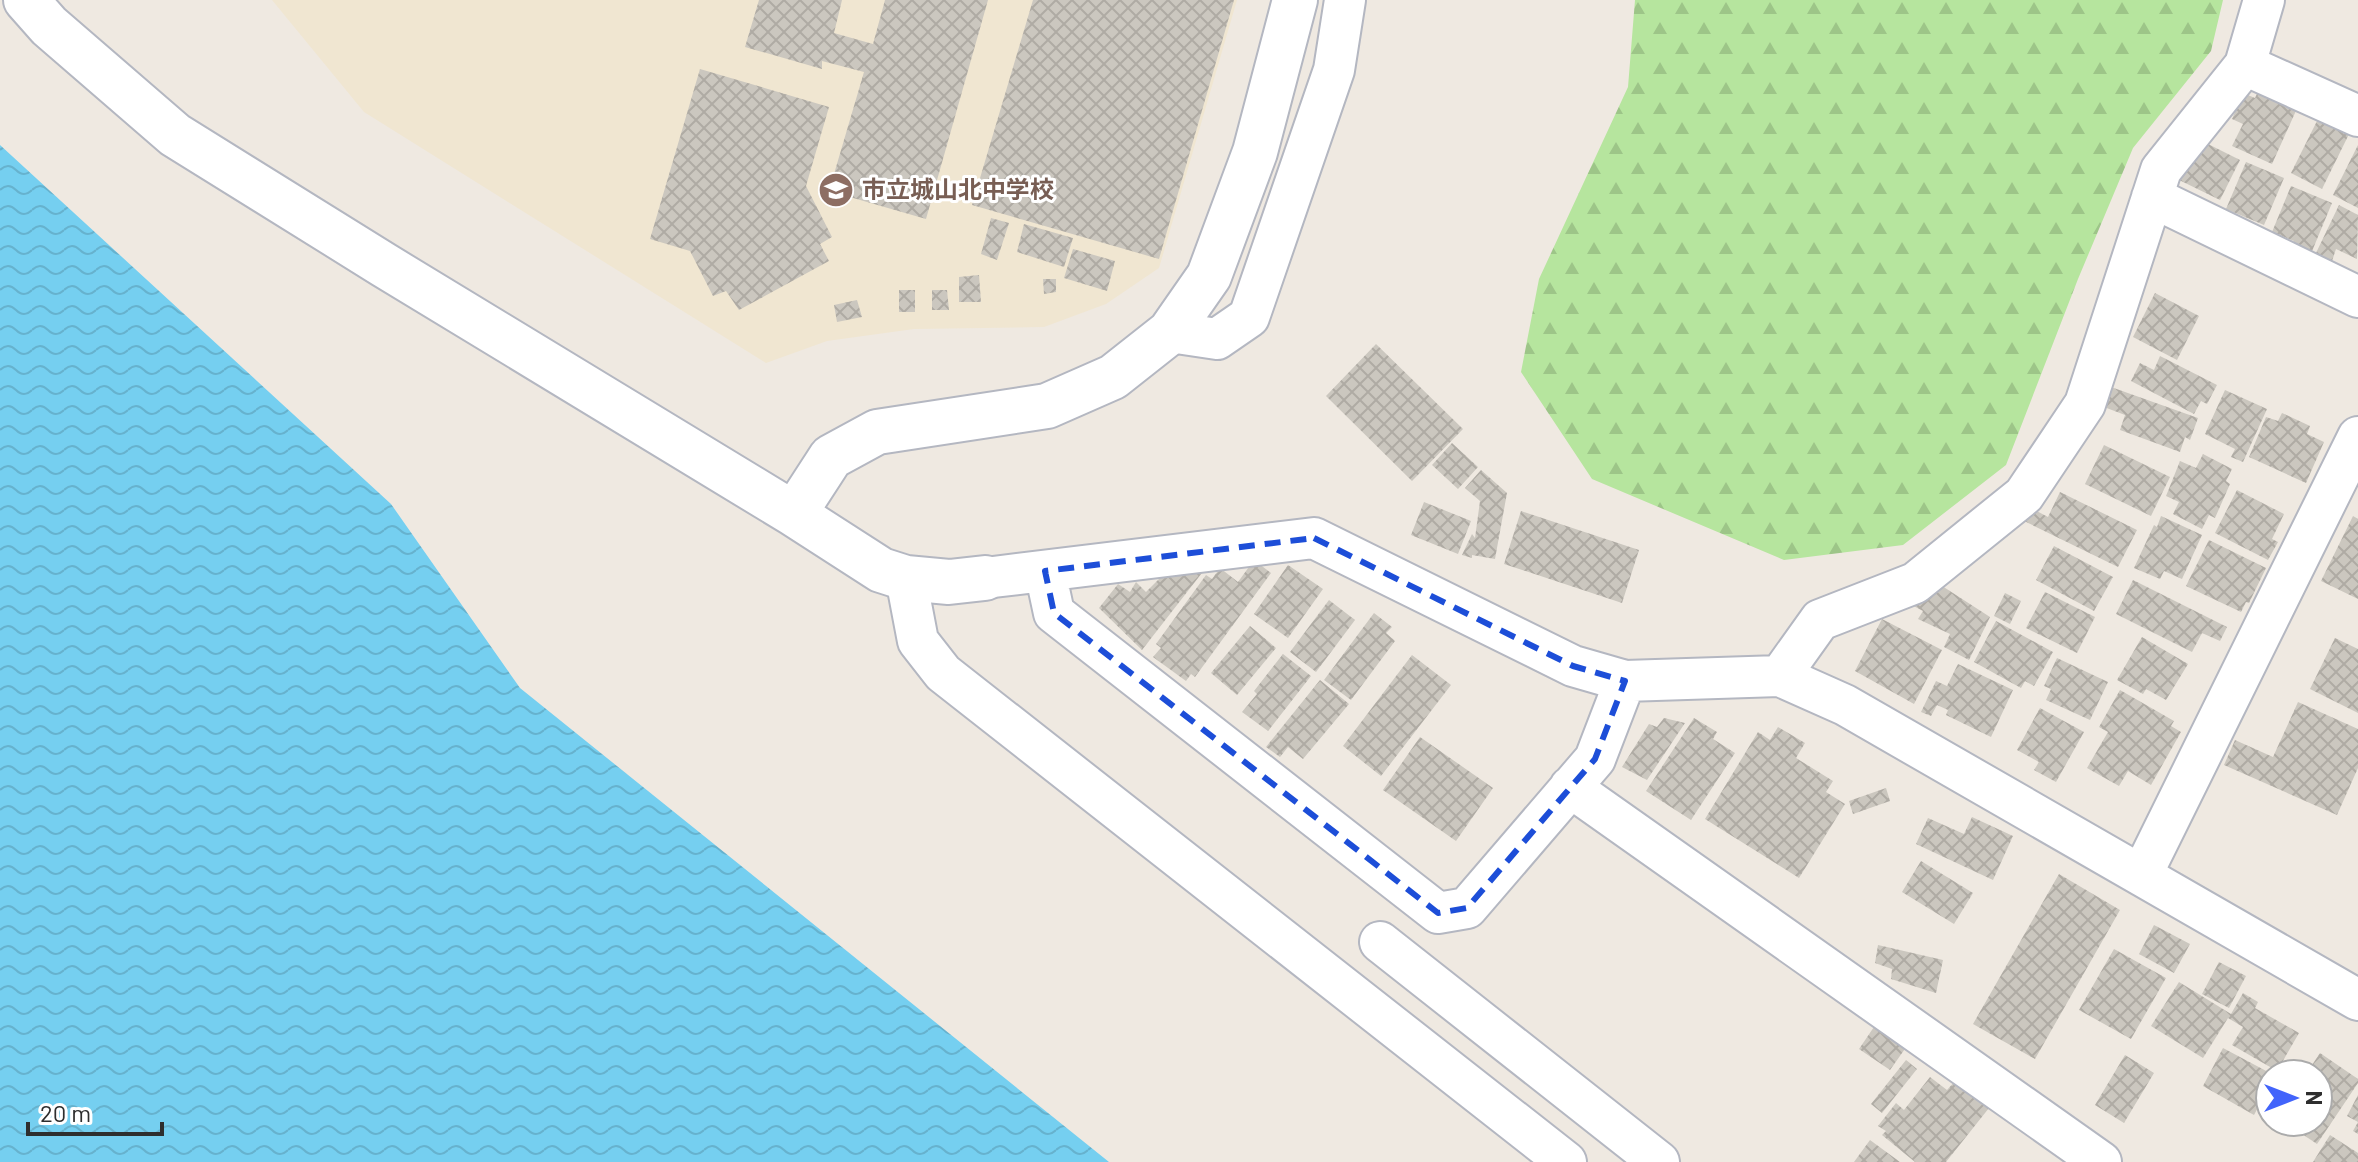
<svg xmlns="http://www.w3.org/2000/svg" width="2358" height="1162" font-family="Barlow,'Noto Sans JP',sans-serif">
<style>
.education{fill:#f0e6d1}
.forest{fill:url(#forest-firs)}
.water{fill:url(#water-waves)}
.building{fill:url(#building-cross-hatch)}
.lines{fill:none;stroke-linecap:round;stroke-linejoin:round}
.minor-casing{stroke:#b4b7c1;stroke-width:44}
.tertiary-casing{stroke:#b4b7c1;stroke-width:48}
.minor{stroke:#fff;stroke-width:40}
.tertiary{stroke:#fff;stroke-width:44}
.marked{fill:none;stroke:#1d4ed8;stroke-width:6;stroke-dasharray:16 10;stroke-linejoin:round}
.labels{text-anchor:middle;stroke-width:6;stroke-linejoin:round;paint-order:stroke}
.education-label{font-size:24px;font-weight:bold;fill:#785e54;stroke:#fff;text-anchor:start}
</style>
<defs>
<pattern id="forest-firs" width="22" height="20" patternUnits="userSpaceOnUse" patternTransform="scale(2)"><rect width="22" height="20" fill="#b6e59e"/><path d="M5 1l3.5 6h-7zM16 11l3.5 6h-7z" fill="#9dc588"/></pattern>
<pattern id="water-waves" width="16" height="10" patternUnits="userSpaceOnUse" patternTransform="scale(2)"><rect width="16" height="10" fill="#75cff0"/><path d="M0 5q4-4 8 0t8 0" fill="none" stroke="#66b2ce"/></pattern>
<pattern id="building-cross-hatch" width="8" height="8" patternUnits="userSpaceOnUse" patternTransform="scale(2)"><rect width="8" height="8" fill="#cbc7bf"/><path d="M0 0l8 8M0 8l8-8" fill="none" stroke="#afaba4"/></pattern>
</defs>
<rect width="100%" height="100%" fill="#efe9e1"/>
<path class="education" d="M272 0H1237L1159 268 1106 304 1044 327 914 329 827 341 766 363 364 112Z"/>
<path class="forest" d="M1635 0H2223L2211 51 2133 148 2078 279 2006 465 1903 545 1784 560 1592 479 1521 372 1539 279 1628 87Z"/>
<path class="water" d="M0 145 391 504 520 688 1109 1162H0Z"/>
<path class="building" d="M759 0H842L834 33 873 44 885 0H988L926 219 829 191 864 72 822 61V69L745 47Z
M1033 0H1234L1159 259 972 205Z
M700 69 829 107 806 186 832 237 820 244 829 261 739 310 726 291 713 296 690 251 650 239Z
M2260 87 2299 104 2272 164 2232 146 2243 124 2232 119 2243 93 2255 98Z
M2319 117 2352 128 2322 189 2291 173Z
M2204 142 2240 160 2220 200 2175 178 2186 156 2194 160Z
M2358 145V208L2333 195Z
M2246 162 2284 178 2264 225 2226 209Z
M2291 186 2332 203 2310 256 2292 248 2294 241 2272 232Z
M2339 205 2358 215 2357 259 2336 249 2332 261 2316 253Z
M991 218 1009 223 997 260 981 254Z
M1024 224 1073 238 1064 267 1017 252Z
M1073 249 1115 261 1107 291 1064 278Z
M979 275 981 302H959V277Z
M1043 279H1056V292L1044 294Z
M899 290H915V312H899Z
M932 290H947L949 310H932Z
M2155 293 2199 316 2177 360 2133 337Z
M857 300 862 317 837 322 834 305Z
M1376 344 1463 429 1412 481 1326 396Z
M2160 356 2217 385 2207 404 2201 401 2194 414 2131 381 2140 363 2154 370Z
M2111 387 2198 418 2190 440 2185 437 2180 452 2120 430 2125 415 2104 407Z
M2225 390 2267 409 2243 462 2231 457 2235 449 2205 434Z
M2282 413 2310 426 2307 434 2324 442 2306 483 2249 457 2266 417 2278 421Z
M1452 443 1478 467 1458 489 1432 465Z
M2104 445 2170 477 2151 516 2085 484Z
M2203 454 2232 469 2226 481 2230 484 2215 518 2209 515 2202 529 2173 514 2179 502 2166 496 2180 461 2196 468Z
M1481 470 1507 493 1495 559 1472 555V558L1462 555 1472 534 1475 538 1480 501 1465 488Z
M2237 490 2284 514 2272 539 2278 542 2268 560 2215 533Z
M2060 492 2137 530 2118 567 2020 519 2027 506 2048 517Z
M1424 502 1471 521 1458 554 1411 535Z
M1521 511 1639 550 1622 603 1504 564Z
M2161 516 2202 535 2182 579 2164 571 2160 579 2134 568 2154 525 2157 527Z
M2353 516 2358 519V599L2321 581Z
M2209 540 2266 568 2249 603 2246 602 2241 612 2186 586Z
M2054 546 2113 577 2094 611 2036 580Z
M1254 560 1271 573 1195 677 1191 674 1186 681 1153 657 1161 648 1156 644 1206 575 1212 579 1220 568 1238 582Z
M1288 565 1323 589 1288 638 1254 614Z
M1205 569 1142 650 1099 608 1118 584 1130 592 1136 582 1146 592 1163 575Z
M2133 580 2227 627 2220 641 2202 633 2192 652 2116 614Z
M1939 584 1990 617 1969 660 1944 647 1950 634 1918 619 1923 611 1910 604Z
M2045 592 2095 617 2077 653 2026 628Z
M2005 593 2021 601 2010 624 1994 616Z
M1329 600 1355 620 1316 672 1290 652Z
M1374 613 1392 627 1386 633 1395 641 1351 700 1324 680Z
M1882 619 1942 650 1914 704 1855 671Z
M1996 621 2053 652 2034 686 2025 681 2021 688 1974 662Z
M1250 626 1276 648 1237 695 1211 673Z
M2142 637 2188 664 2166 700 2146 689 2143 694 2117 680Z
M2335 638 2358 649V713L2310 689Z
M1283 654 1311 676 1268 731 1242 712 1257 694 1254 691Z
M1412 655 1451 685 1381 776 1343 746Z
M2057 658 2108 682 2090 720 2046 700 2051 689 2044 686Z
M1958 664 2013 690 1991 737 1946 715 1948 710 1937 705 1931 716 1921 712 1936 681 1947 686Z
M1320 680 1349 704 1303 759 1288 747 1280 757 1266 747Z
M2120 690 2174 721 2171 726 2181 732 2151 785 2128 771 2119 786 2087 768 2108 732 2099 727Z
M2298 702 2358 729V768L2337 815 2224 765 2235 740 2273 757Z
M2040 708 2084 732 2056 782 2034 770 2039 762 2017 750Z
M1664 718 1685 723 1647 780 1622 767 1649 724 1657 727Z
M1694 718 1717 732 1713 739 1735 753 1691 820 1646 791Z
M1778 727 1805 743 1796 758 1833 781 1826 792 1845 804 1799 878 1705 819 1758 732 1770 740Z
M1420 737 1493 788 1456 841 1383 790Z
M1886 788 1890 801 1853 814 1849 801Z
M1972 817 2013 836 1993 880 1916 844 1928 818 1964 834Z
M1921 861 1973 893 1954 924 1902 892Z
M2059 874 2120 910 2035 1059 1973 1024Z
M2154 925 2190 944 2174 973 2139 954Z
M1878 945 1943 960 1936 993 1891 979 1892 969 1875 963Z
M2114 949 2166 978 2131 1039 2079 1010Z
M2219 962 2246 976 2229 1008 2202 994Z
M2179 982 2231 1014 2243 993 2258 1002 2255 1008 2299 1033 2277 1071 2232 1045 2243 1027 2228 1018 2203 1058 2151 1026Z
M1876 1024 1907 1046 1890 1070 1859 1049Z
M2223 1048 2270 1073V1085L2254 1115 2203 1086Z
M2320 1053 2358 1079V1083L2317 1144 2284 1122H2318V1074H2306Z
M2125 1055 2154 1073 2124 1123 2095 1105Z
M1906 1060 1917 1069 1882 1113 1871 1104Z
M1930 1077 1947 1090 1955 1081 1989 1108 1946 1162H1915L1882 1135 1886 1131 1878 1126 1896 1103 1904 1110Z
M2358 1095V1134L2353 1131 2358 1122 2347 1116Z
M2330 1135 2358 1153V1162H2313Z
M1870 1140 1900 1162H1854Z"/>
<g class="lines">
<defs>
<path id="minor" d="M2245 65 2358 116
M2152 197 2358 297
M1170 332 1217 339 1249 317 1334 70 1345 0
M1045 571 1054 613 1438 913 1467 908 1595 759 1625 681
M906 578 918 641 943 673 1566 1162
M985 578 1314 538 1573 666 1625 681 1780 676 1845 705 2358 1000
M1780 676 1820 620 1915 583 2024 495 2085 404 2161 170 2245 65 2264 0
M1570 787 2101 1162
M2142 874 2358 437
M1380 942 1659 1162"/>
<path id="tertiary" d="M26 0 49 26 175 135 384 265 794 514 881 570 906 578 949 582 985 578
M794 514 831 457 877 432 1047 406 1113 377 1170 332 1209 276 1255 152 1295 0"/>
</defs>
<use href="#minor" class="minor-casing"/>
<use href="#tertiary" class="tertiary-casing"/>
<use href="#minor" class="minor"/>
<use href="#tertiary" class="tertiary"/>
</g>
<path class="marked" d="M1314 538 1573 666 1625 681 1595 759 1467 908 1438 913 1054 613 1045 571Z"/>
<defs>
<symbol id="school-disc" viewBox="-11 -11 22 22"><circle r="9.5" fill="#8d6e63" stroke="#fff"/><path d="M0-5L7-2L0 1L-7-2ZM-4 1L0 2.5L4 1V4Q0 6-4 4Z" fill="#fff"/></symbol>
</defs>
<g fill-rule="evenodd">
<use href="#school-disc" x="816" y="170" width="40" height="40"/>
</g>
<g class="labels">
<g class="education-label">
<text x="862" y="198">市立城山北中学校</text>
</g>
</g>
<g transform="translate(2294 1098) rotate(90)"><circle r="38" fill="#ffffff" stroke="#ababab" stroke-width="2"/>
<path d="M0-6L14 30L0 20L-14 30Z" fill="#4264fb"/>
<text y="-12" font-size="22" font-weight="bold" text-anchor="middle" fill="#2e2e2e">N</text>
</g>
<path d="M28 1122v12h134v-12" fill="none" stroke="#2e2e2e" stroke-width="4"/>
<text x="40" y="1122" font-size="24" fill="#2e2e2e" stroke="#ffffff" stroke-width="6" paint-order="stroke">20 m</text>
</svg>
